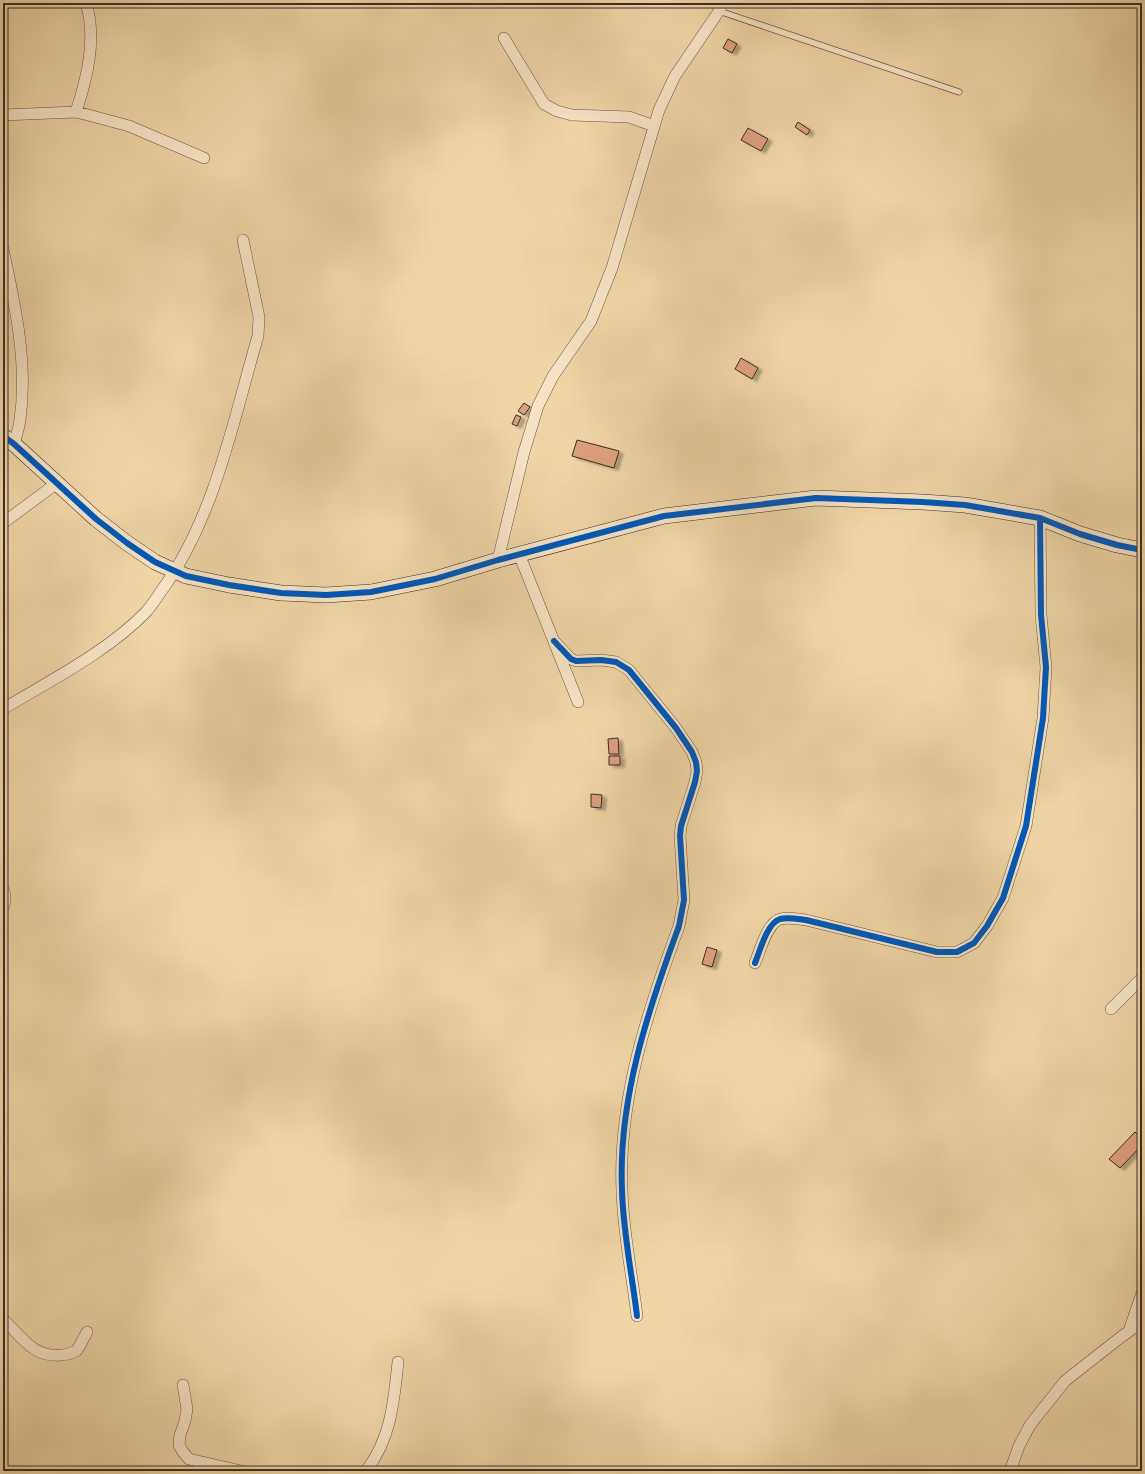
<svg xmlns="http://www.w3.org/2000/svg" width="1145" height="1474" font-family="'Old Standard TT',serif">
<style>
.building{fill:#dda07b;stroke:#3b2e28;filter:url(#shadow)}
.lines{fill:none;stroke-linecap:round;stroke-linejoin:round}
.lane-casing{stroke:#685847;stroke-width:7}
.street-casing{stroke:#685847;stroke-width:12}
.secondary-casing{stroke:#3b2e28;stroke-width:16}
.lane{stroke:#f5e3c4;stroke-width:5.5}
.street{stroke:#f5e3c4;stroke-width:11}
.secondary{stroke:#f5e3c4;stroke-width:15}
.cycleway-casing{stroke:#f5e3c4;stroke-width:8}
.cycleway{stroke:#0057b8;stroke-width:6}
</style>
<defs>
<filter id="shadow"><feDropShadow dx="4.5" dy="2.5" stdDeviation="1" flood-color="#0004"/></filter>
</defs>
<rect width="100%" height="100%" fill="#efd4a5"/>
<filter id="stains"><feTurbulence type="fractalNoise" baseFrequency=".005" numOctaves="4"/><feColorMatrix values="0 0 0 0 .2 0 0 0 0 .09 0 0 0 0 .02 0 0 0 .5 -.17"/></filter>
<radialGradient id="worn" r=".72"><stop offset=".6" stop-color="#630" stop-opacity="0"/><stop offset="1" stop-color="#630" stop-opacity=".3"/></radialGradient>
<path class="building" d="M728 39 737 44 732 53 723 48Z
M798 122 810 130 807 135 795 127Z
M748 128 768 139 761 151 741 140Z
M741 358 758 368 752 379 735 369Z
M524 403 530 407 524 415 518 411Z
M516 415 521 417 517 426 512 424Z
M577 440 619 451 614 468 572 456Z
M618 738 619 754H609L608 739Z
M609 756H620V765H609Z
M591 794 602 795 601 808 591 807Z
M707 947 717 950 712 967 702 964Z
M1135 1132 1142 1139V1145L1120 1168 1109 1159Z"/>
<g class="lines">
<defs>
<path id="lane" d="M719 11 959 92"/>
<path id="street" d="M504 38 544 104 557 111 572 115 629 117 654 126
M76 112C87 78 97 39 86 3
M3 115 76 112 92 116 129 126 204 158
M3 249C15 305 28 362 20 420 19 428 16 436 14 444
M3 523 57 483
M519 554 578 702
M498 560 524 452 538 406 553 376 591 321 612 268 659 110 675 76 719 11 722 3
M554 641 571 659 576 661 601 660 616 662 629 670 676 728 692 752 696 762 697 771 695 782 681 826 680 836 684 900 679 926C648 1010 618 1099 622 1190 623 1232 632 1274 637 1316
M3 709C51 680 107 652 146 612 152 605 157 597 162 590 215 517 233 421 258 336L259 317 243 240
M3 889C6 896 6 901 3 908
M755 963C760 951 767 923 780 919 788 917 797 919 806 920L937 952H957L974 943 987 926 1003 898 1026 826 1043 718 1046 667 1041 615 1040 518
M1111 1009 1142 978
M3 1319C21 1336 33 1358 61 1355 65 1355 72 1353 76 1351 80 1347 84 1337 87 1332
M1129 1331 1142 1293
M183 1385 187 1409 185 1421 180 1435 179 1445 183 1452 189 1459 241 1471
M366 1471C391 1439 394 1401 398 1362
M1010 1471 1019 1446 1030 1425 1065 1381 1121 1337 1142 1322"/>
<path id="secondary" d="M3 436 14 444 96 519 127 543 155 562 186 576 229 585 281 593 326 595 371 592 435 579 498 560 664 516 816 498 923 502 965 505 1040 518 1080 534 1117 545 1142 550"/>
</defs>
<use href="#lane" class="lane-casing"/>
<use href="#street" class="street-casing"/>
<use href="#secondary" class="secondary-casing"/>
<use href="#lane" class="lane"/>
<use href="#street" class="street"/>
<use href="#secondary" class="secondary"/>
<defs>
<path id="cycleway" d="M3 436 14 444 96 519 127 543 155 562 186 576 229 585 281 593 326 595 371 592 435 579 498 560 664 516 816 498 923 502 965 505 1040 518 1080 534 1117 545 1142 550
M554 641 571 659 576 661 601 660 616 662 629 670 676 728 692 752 696 762 697 771 695 782 681 826 680 836 684 900 679 926C648 1010 618 1099 622 1190 623 1232 632 1274 637 1316
M755 963C760 951 767 923 780 919 788 917 797 919 806 920L937 952H957L974 943 987 926 1003 898 1026 826 1043 718 1046 667 1041 615 1040 518"/>
</defs>
<use href="#cycleway" class="cycleway-casing"/>
<use href="#cycleway" class="cycleway"/>
</g>
<rect width="1145" height="1474" fill="none" stroke="#efd4a5" stroke-width="16"/>
<rect x="4" y="4" width="1137" height="1466" fill="none" stroke="#3b2e28" stroke-width="2"/>
<rect x="8" y="8" width="1129" height="1458" fill="none" stroke="#3b2e28"/>
<rect width="100%" height="100%" filter="url(#stains)"/>
<rect width="100%" height="100%" fill="url(#worn)"/>
</svg>
